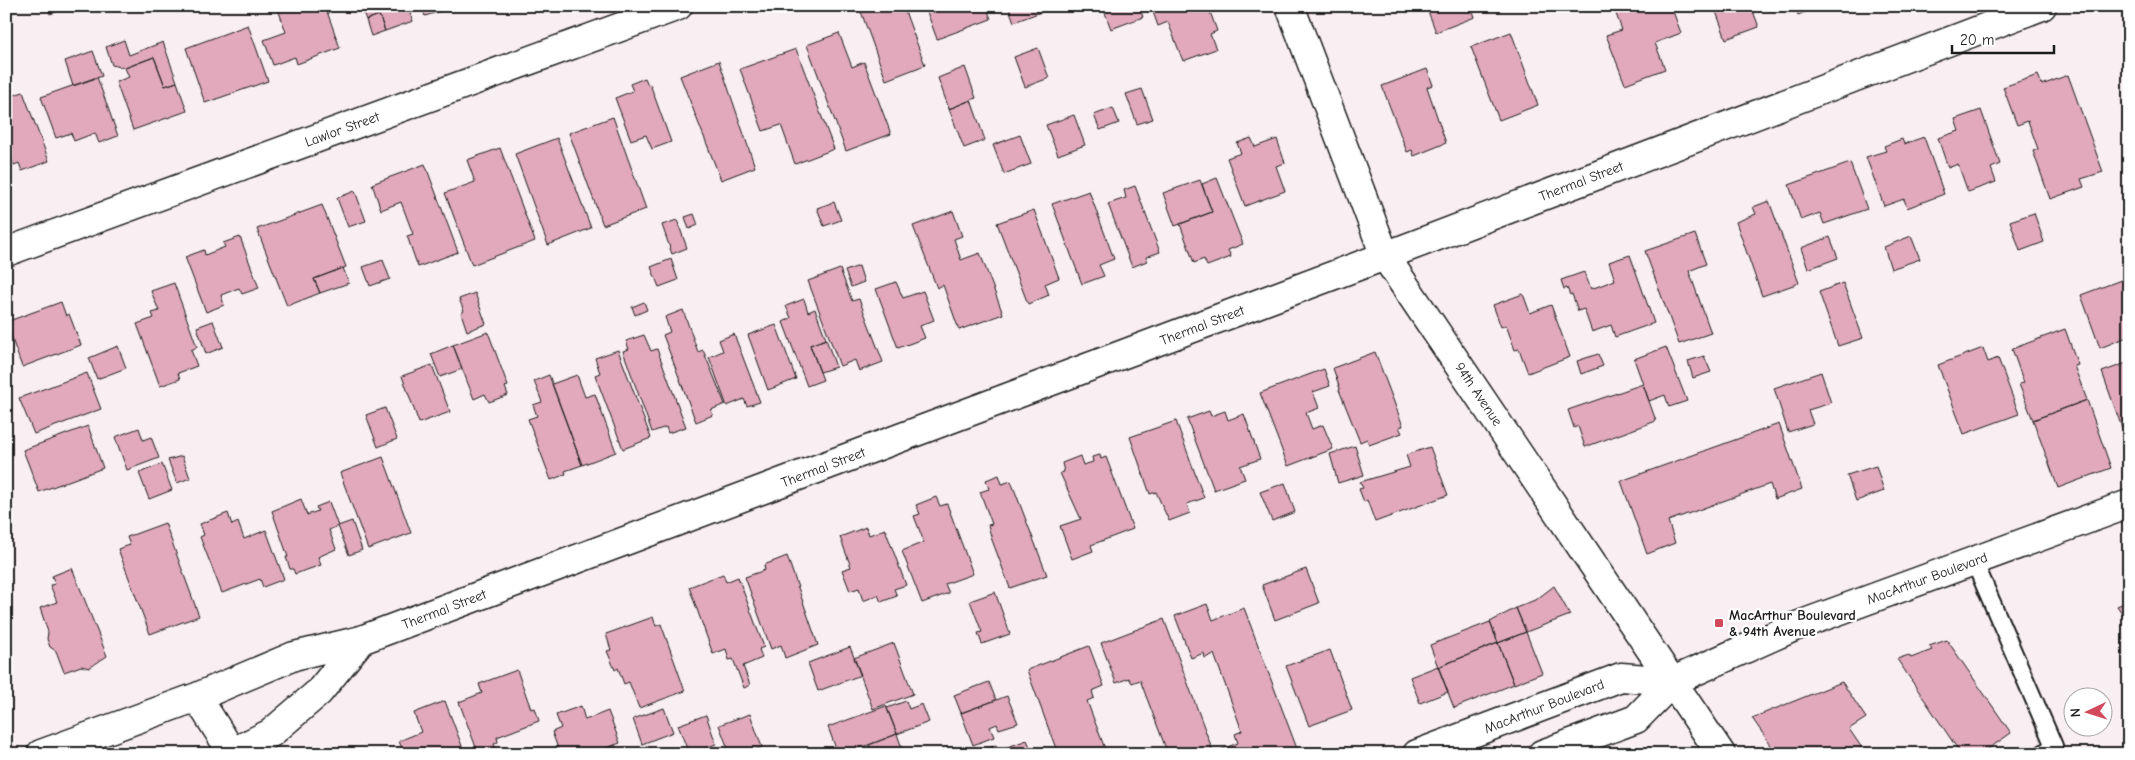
<svg xmlns="http://www.w3.org/2000/svg" width="2135" height="760" font-family="'Comic Neue',sans-serif">
<style>
.building{fill:#e1a9bb;stroke:#1c1c1c}
.lines{fill:none;stroke-linecap:round;stroke-linejoin:round}
.service-casing{stroke:#1c1c1c;stroke-width:20}
.minor-casing{stroke:#1c1c1c;stroke-width:31}
.secondary-casing{stroke:#1c1c1c;stroke-width:31}
.service{stroke:#fff;stroke-width:16}
.minor{stroke:#fff;stroke-width:28}
.secondary{stroke:#fff;stroke-width:28}
.poi-dot{fill:#d1495b;stroke:#fff;stroke-width:2}
.labels{text-anchor:middle;stroke-width:4.5;stroke-linejoin:round;paint-order:stroke}
.street-label{font-size:14px;fill:#1c1c1c;stroke:#fff}
.poi-label{font-size:14px;font-weight:bold;fill:#1c1c1c;stroke:#fff;text-anchor:start}
</style>
<rect width="100%" height="100%" fill="#f9eef1"/>
<filter id="ink" filterUnits="userSpaceOnUse"><feTurbulence type="fractalNoise" baseFrequency=".02" numOctaves="2"/><feDisplacementMap in="SourceGraphic" scale="10" xChannelSelector="R" yChannelSelector="G"/><feConvolveMatrix kernelMatrix="1 2 1 2 8 2 1 2 1" color-interpolation-filters="sRGB"/></filter>
<g filter="url(#ink)">
<path class="building" d="M47 6H73L50 14Z
M277 6H325L340 48 297 64 295 57 273 65 264 40 286 32Z
M361 6H407L413 21 385 31 379 15 366 20Z
M421 6H446L447 9 425 16Z
M867 6H903L925 65 886 80 860 9Z
M934 6H986L991 19 937 39 927 12 935 9Z
M1008 6H1048L1049 9 1014 22Z
M1116 6H1139L1143 17 1111 29 1104 10Z
M1160 6H1208L1217 31 1210 34 1216 49 1183 61 1168 22 1158 26 1152 9Z
M1426 6H1471L1475 17 1436 32Z
M1613 6H1671L1681 33 1655 43 1665 69 1625 84 1606 35 1622 30Z
M1714 6H1751L1759 27 1726 39Z
M1795 6H1820L1798 15Z
M379 15 385 31 371 36 366 20Z
M248 25 268 81 205 103 186 48Z
M1511 32 1538 105 1499 120 1471 47Z
M839 33 852 67 864 62 891 134 846 151 807 45Z
M124 40 129 55 163 42 177 82 165 86 154 57 125 68 112 65 106 47Z
M1038 48 1049 78 1025 87 1014 57Z
M796 49 834 149 795 164 781 125 763 131 740 69Z
M93 51 102 76 73 86 65 61Z
M154 57 165 86 177 82 187 111 133 130 116 82 129 77 125 68Z
M719 61 755 167 721 180 680 76Z
M965 67 976 98 949 109 938 78Z
M1427 69 1433 85 1427 87 1446 143 1414 156 1412 150 1407 152 1382 86Z
M2038 75 2042 85 2068 75 2103 172 2081 179 2084 187 2050 199 2033 151 2038 149 2028 121 2017 125 2003 87Z
M97 77 118 136 99 143 95 133 74 141 71 133 56 138 41 97Z
M645 78 648 85 650 84 671 142 652 149 646 135 631 140 615 98 633 91 630 84Z
M1142 89 1153 119 1137 124 1126 94Z
M23 92 49 161 22 171 19 163 14 165 11 157 6 159V98Z
M971 100 985 140 964 148 949 109Z
M1113 108 1119 123 1100 130 1094 115Z
M1981 110 2000 164 1991 168 1996 182 1968 192 1958 164 1948 168 1938 138 1959 131 1955 119Z
M1074 115 1085 145 1058 155 1046 125Z
M613 117 646 209 603 225 569 133Z
M1020 135 1031 164 1004 174 993 145Z
M1924 137 1944 194 1907 208 1904 199 1884 206 1866 157 1886 151 1884 146 1902 139 1904 144Z
M557 138 591 228 548 245 515 154Z
M1251 138 1255 147 1277 139 1285 163 1276 166 1285 191 1245 206 1227 158 1241 153 1237 143Z
M500 148 535 241 472 265 445 193 475 182 467 160Z
M1850 163 1867 209 1824 224 1820 213 1801 220 1789 185Z
M425 164 458 252 418 267 407 236 413 234 401 202 381 210 372 184Z
M1217 178 1243 244 1228 250 1231 257 1207 266 1204 259 1194 263 1180 224 1212 212 1202 184Z
M1200 180 1212 212 1175 226 1163 193Z
M1135 186 1160 252 1146 257 1147 261 1132 267 1108 204 1126 198 1124 190Z
M355 191 366 221 348 227 337 198Z
M1089 191 1114 259 1099 265 1104 276 1082 284 1052 204Z
M1769 201 1799 283 1762 296 1736 222 1756 214 1753 207Z
M834 202 841 220 824 226 817 208Z
M322 205 346 267 314 279 320 293 287 306 257 229Z
M1034 210 1059 278 1045 284 1049 295 1028 304 997 223Z
M953 211 962 236 954 239 961 260 980 253 1003 314 959 330 943 285 937 288 913 226Z
M2034 213 2044 242 2020 251 2010 221Z
M694 214 698 225 689 229 685 217Z
M677 220 687 248 672 254 662 225Z
M1695 234 1706 264 1689 271 1711 333 1679 344 1645 251Z
M1911 236 1920 259 1891 269 1884 247Z
M240 237 259 288 242 294 239 288 221 295 224 305 206 312 185 257 204 250 205 255 225 247 223 243Z
M1830 237 1838 258 1808 269 1801 248Z
M1630 255 1654 323 1615 337 1611 325 1592 332 1584 309 1578 311 1572 294 1570 295 1567 288 1564 289 1561 280 1584 272 1591 289 1615 280 1609 262Z
M671 259 678 280 659 287 651 267Z
M383 260 390 279 370 286 363 267Z
M859 266 864 282 851 287 845 271Z
M343 268 349 283 320 293 314 279Z
M840 269 852 301 859 299 883 362 859 371 855 360 840 366 808 281Z
M2129 277 2127 337 2100 348 2081 295Z
M896 282 903 298 923 291 934 320 920 326 925 338 898 348 876 289Z
M174 283 197 347 191 350 197 366 178 373 180 379 160 386 137 324 154 318 152 313 159 311 151 291Z
M1843 283 1863 338 1838 346 1819 292Z
M475 293 486 324 467 331 461 313 464 311 459 299Z
M1523 294 1530 313 1551 305 1570 357 1528 373 1519 349 1515 350 1506 325 1501 327 1493 305Z
M804 299 808 312 815 309 826 339 810 345 823 380 807 386 783 322 791 318 786 306Z
M61 302 66 316 69 314 81 345 22 367 6 322Z
M644 302 647 310 635 315 632 307Z
M683 310 698 352 703 350 725 404 711 410 713 415 696 422 663 335 670 332 665 317Z
M213 321 223 347 206 354 197 327Z
M776 325 796 379 768 390 748 335Z
M2065 329 2078 365 2074 366 2087 400 2033 420 2019 384 2024 383 2012 349Z
M488 332 508 386 505 387 508 395 489 402 485 394 474 399 453 345Z
M734 334 760 402 747 406 744 399 727 406 709 357 723 351 719 340Z
M644 335 651 351 657 349 686 427 668 433 666 427 652 432 623 351 629 349 626 341Z
M826 339 836 367 820 372 810 345Z
M453 345 462 369 440 377 431 354Z
M118 346 126 368 97 379 89 358Z
M1666 347 1687 401 1669 407 1665 395 1649 401 1634 359Z
M1983 348 1988 362 1998 358 2019 414 1964 434 1938 365Z
M618 350 651 438 623 449 595 375 600 373 595 358Z
M1375 352 1403 426 1399 427 1402 433 1369 445 1367 439 1360 442 1339 390 1340 389 1333 368Z
M1598 354 1603 366 1581 374 1577 361Z
M1704 356 1711 372 1693 378 1688 361Z
M2129 362V438L2126 439 2102 372Z
M432 365 450 412 419 423 402 376Z
M1324 369 1330 386 1313 392 1319 408 1306 413 1312 429 1323 425 1333 449 1288 466 1260 393Z
M1821 372 1831 403 1808 410 1813 424 1788 432 1774 388Z
M87 373 101 409 34 434 19 398Z
M549 375 582 465 565 471 566 474 551 480 528 419 537 416 533 405 542 402 534 381Z
M577 375 585 397 595 394 616 452 582 465 552 384Z
M1643 384 1656 421 1585 447 1578 426 1574 428 1568 410Z
M2087 400 2111 468 2058 488 2033 420Z
M385 408 397 439 378 447 366 415Z
M1209 411 1211 416 1225 411 1228 420 1244 414 1260 459 1240 466 1245 479 1214 490 1187 419Z
M1176 421 1204 498 1187 504 1190 513 1169 521 1156 492 1150 494 1130 437Z
M1779 424 1802 489 1775 499 1770 484 1668 521 1675 543 1647 554 1621 481Z
M88 426 103 468 39 492 23 450Z
M139 428 143 440 151 437 159 458 127 470 115 437Z
M1355 446 1364 475 1338 483 1330 454Z
M1430 447 1448 495 1375 522 1367 500 1364 502 1359 489 1363 488 1360 482 1410 467 1406 455Z
M1100 455 1101 459 1106 457 1133 529 1091 545 1093 551 1072 559 1060 526 1081 519 1060 473 1064 472 1062 463 1080 456 1083 465 1093 462 1092 457Z
M182 456 190 478 177 483 168 460Z
M383 457 411 533 368 549 340 473Z
M162 464 172 490 149 499 139 473Z
M1876 466 1884 491 1856 501 1847 475Z
M999 475 1002 484 1011 481 1047 575 1010 588 992 540 988 525 992 524 980 492 989 489 986 480Z
M1285 483 1295 512 1272 521 1260 492Z
M936 497 940 506 947 504 973 574 945 584 949 593 922 603 902 551 924 542 914 516 920 514 916 505Z
M301 499 307 515 318 511 316 507 329 502 338 526 329 530 336 549 318 557 321 565 295 574 293 569H290L286 557H288L272 511Z
M228 513 232 525 238 522 244 539 266 530 284 579 263 587 260 579 222 593 200 537 204 535 200 524Z
M352 521 362 550 349 555 338 526Z
M165 523 199 616 150 634 118 549 130 545 127 537Z
M866 527 869 535 885 529 906 585 894 589 897 596 881 602 878 595 863 601 859 588 850 591 842 570 851 567 840 537Z
M787 556 818 645 785 658 781 645 771 649 745 577 765 570 764 565Z
M72 568 107 656 89 668 81 666 64 672 56 651 50 647 47 639 48 632 40 608 57 602 50 585 55 584 52 576Z
M1306 569 1319 603 1275 620 1262 585Z
M723 574 726 582 738 577 764 647 759 649 762 658 743 666 750 685 744 688 733 659 729 660 726 649 713 654 689 587Z
M1554 586 1570 615 1526 632 1516 608 1537 599Z
M995 592 1010 634 982 644 978 633 982 632 970 601Z
M2129 601V623L2117 606Z
M1207 604 1213 620 1244 608 1299 754H1224L1222 749 1238 743 1235 734 1242 731 1214 654 1205 658 1204 653 1191 658 1175 616Z
M1516 608 1526 632 1498 643 1490 622Z
M653 617 656 626 661 624 685 691 639 708 629 682 624 684 618 668 615 670 607 651 611 650 606 634Z
M1164 619 1214 754H1168L1140 680 1132 683 1129 678 1116 683 1101 643Z
M1490 622 1498 643 1438 667 1430 645Z
M1526 632 1542 673 1514 684 1498 643Z
M1947 640 2011 733 1981 754H1961L1897 659 1909 655 1911 658 1932 650 1929 646Z
M894 643 913 694 873 709 854 658Z
M1498 643 1514 684 1454 708 1438 667Z
M1089 646 1104 686 1092 691 1094 698 1087 701 1107 754H1058L1027 670Z
M850 647 861 675 818 691 808 663Z
M1330 650 1352 710 1309 726 1286 666Z
M1438 666 1448 692 1420 703 1410 677Z
M517 670 531 709 535 708 539 721 497 737 498 742 494 744 496 750 484 754 482 749 477 750 459 702 482 693 479 684Z
M989 682 996 700 961 713 954 695Z
M1842 682 1866 718 1849 729 1862 748 1854 754H1825L1821 748 1813 754H1777L1752 718Z
M1007 696 1018 723 999 729 997 724 990 727 994 737 973 745 961 713Z
M445 701 465 754H404L399 741 421 732 414 713Z
M906 701 909 709 922 704 929 722 897 734 887 708Z
M581 706 585 720 608 711 620 743 591 754H560L552 732 561 728 556 715Z
M886 706 897 734 845 754H838L828 727Z
M664 708 673 732 642 744 633 719Z
M750 714 762 747 745 754H730L719 725Z
M706 715 716 744 689 754 678 725Z
M897 734 904 754H872L869 745Z
M1027 740 1033 754H1007L1005 748Z
M615 745 618 754H591Z
M996 745 999 754H977L976 753Z"/>
<g class="lines">
<defs>
<path id="service" d="M1974 561 2054 746 2042 754"/>
<path id="minor" d="M1290 6 1385 256 1721 754
M6 252 678 6
M197 697 231 751
M41 754 197 697 294 656 361 640 1385 256 2042 6
M229 754 271 733 319 692 361 640"/>
<path id="secondary" d="M1417 754 1621 677 1673 681
M1542 754 1636 719 1673 681 1794 627 2129 504"/>
</defs>
<use href="#service" class="service-casing"/>
<use href="#minor" class="minor-casing"/>
<use href="#secondary" class="secondary-casing"/>
<use href="#service" class="service"/>
<use href="#minor" class="minor"/>
<use href="#secondary" class="secondary"/>
</g>
</g>
<rect class="poi-dot" x="1714" y="618" width="10" height="10" rx="2.5"/>
<g class="labels">
<g class="street-label">
<text transform="translate(342 129) rotate(-20)" y="5">Lawlor Street</text>
<text transform="translate(1581 181) rotate(-21)" y="5">Thermal Street</text>
<text transform="translate(1202 325) rotate(-21)" y="5">Thermal Street</text>
<text transform="translate(1479 394) rotate(56)" y="5">94th Avenue</text>
<text transform="translate(823 467) rotate(-21)" y="5">Thermal Street</text>
<text transform="translate(1927 578) rotate(-20)" y="5">MacArthur Boulevard</text>
<text transform="translate(444 609) rotate(-21)" y="5">Thermal Street</text>
<text transform="translate(1544 706) rotate(-21)" y="5">MacArthur Boulevard</text>
</g>
<g class="poi-label">
<text x="1729" y="620">MacArthur Boulevard<tspan x="1729" dy="16">&amp; 94th Avenue</tspan></text>
</g>
</g>
<rect width="2135" height="760" fill="none" stroke="#fff" stroke-width="25"/>
<rect x="12" y="12" width="2110" height="735" fill="none" stroke="#1c1c1c" stroke-width="2" filter="url(#ink)"/>
<g transform="translate(2088 712) rotate(266)"><circle r="24" fill="#ffffff" stroke="#a4a4a4"/>
<path d="M0-4L9 19L0 12L-9 19Z" fill="#d1495b"/>
<text y="-8" font-size="14" font-weight="bold" text-anchor="middle" fill="#1c1c1c">N</text>
</g>
<path d="M1952 45v8h102v-8" fill="none" stroke="#1c1c1c" stroke-width="2.5"/>
<text x="1960" y="45" font-size="15" fill="#1c1c1c" stroke="#ffffff" stroke-width="4" paint-order="stroke">20 m</text>
</svg>
